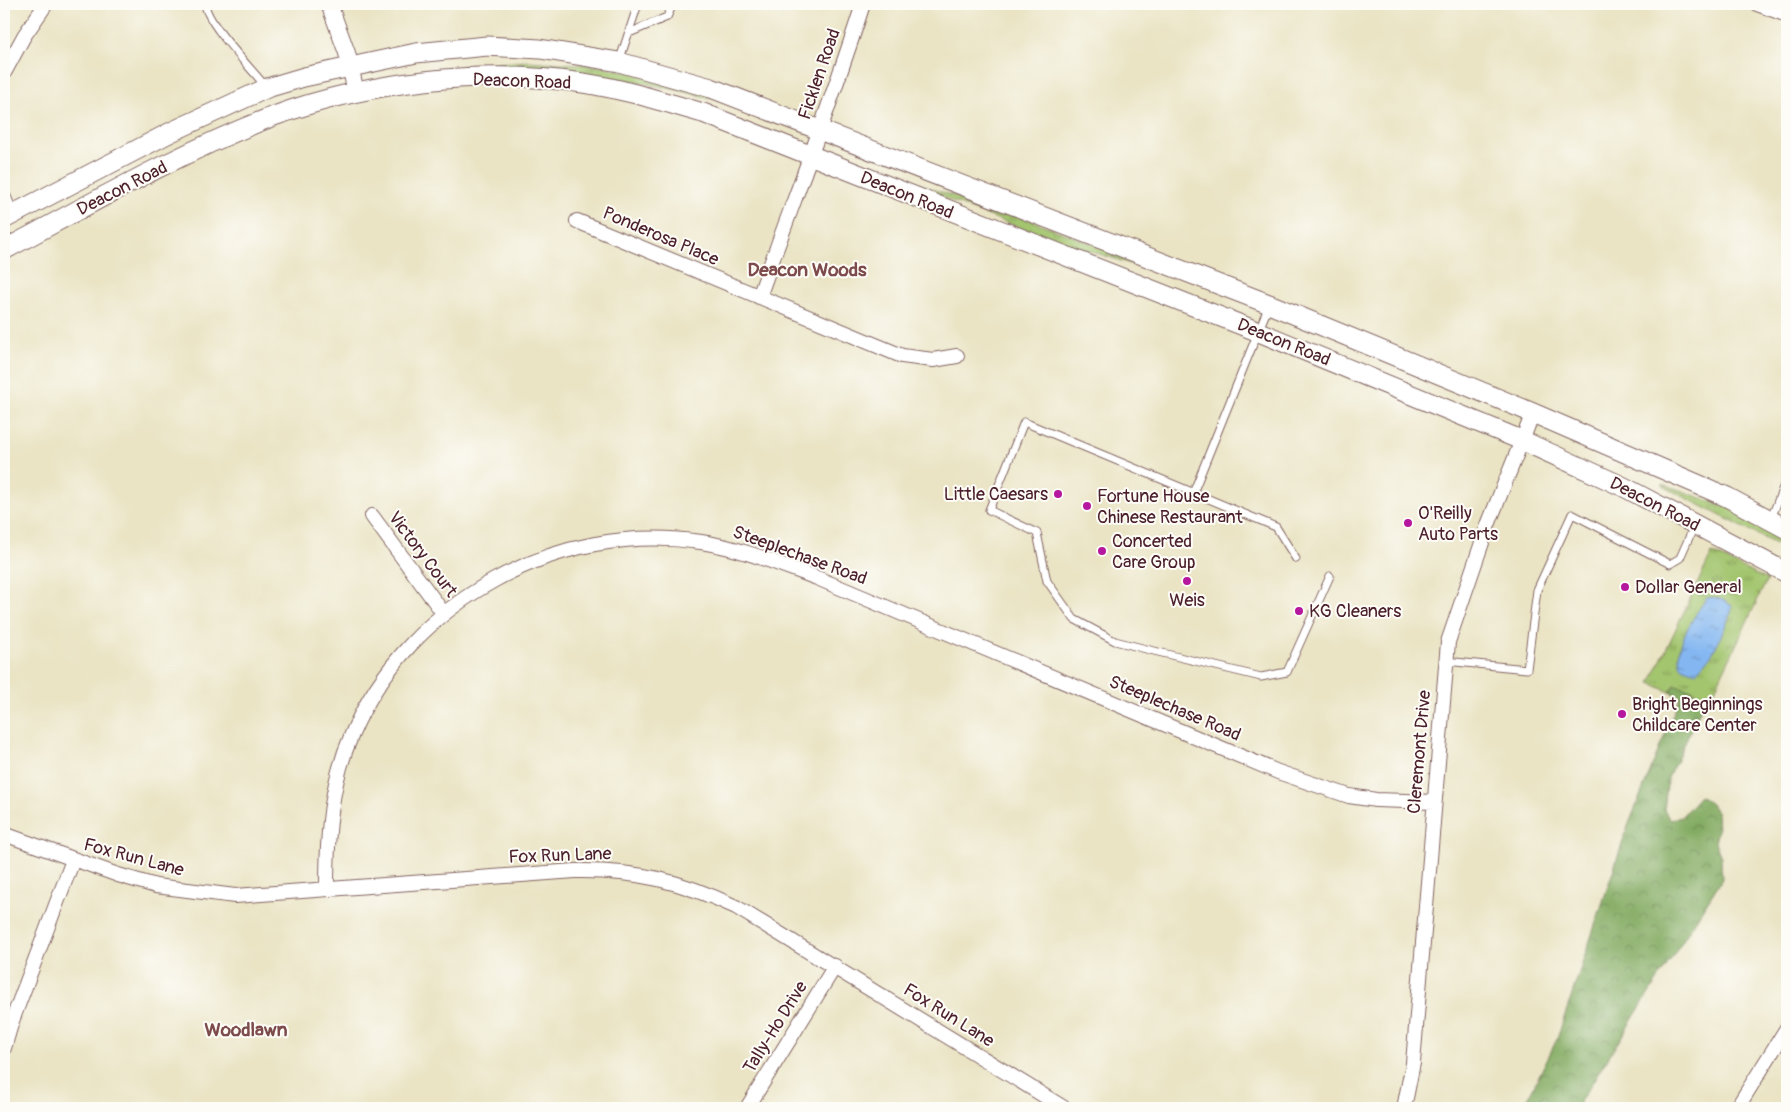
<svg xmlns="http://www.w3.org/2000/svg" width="1791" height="1112" font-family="Pangolin,sans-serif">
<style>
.grass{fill:url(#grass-tufts);stroke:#76724c}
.forest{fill:url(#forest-crowns);stroke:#666446}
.water{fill:url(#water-ripples);stroke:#676b8e}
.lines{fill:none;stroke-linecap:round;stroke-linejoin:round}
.service-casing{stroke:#826461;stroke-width:9}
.minor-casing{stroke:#826461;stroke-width:16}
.tertiary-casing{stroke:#826461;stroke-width:18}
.secondary-casing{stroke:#826461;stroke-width:21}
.service{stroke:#fff;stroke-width:7}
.minor{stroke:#fff;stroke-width:14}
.tertiary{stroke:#fff;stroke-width:16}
.secondary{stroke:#fff;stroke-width:19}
.poi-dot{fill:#b5179e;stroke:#fdfcf7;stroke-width:2}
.labels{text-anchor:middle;stroke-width:4;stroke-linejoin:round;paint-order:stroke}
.street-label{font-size:18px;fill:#4a1f2b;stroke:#fdfcf7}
.poi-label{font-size:18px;fill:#4a1f2b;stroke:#fdfcf7;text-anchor:start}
.neighbourhood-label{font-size:19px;font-weight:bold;fill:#7d4b4b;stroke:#fdfcf7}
</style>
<defs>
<pattern id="grass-tufts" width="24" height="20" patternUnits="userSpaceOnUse" patternTransform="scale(1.25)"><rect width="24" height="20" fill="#a3c56e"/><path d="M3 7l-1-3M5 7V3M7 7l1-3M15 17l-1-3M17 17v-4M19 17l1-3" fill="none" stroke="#879f5b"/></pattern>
<pattern id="forest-crowns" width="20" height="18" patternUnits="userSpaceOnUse" patternTransform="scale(1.25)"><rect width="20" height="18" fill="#82aa61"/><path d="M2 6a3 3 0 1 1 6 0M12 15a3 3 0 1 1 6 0" fill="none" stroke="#6c8a50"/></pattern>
<pattern id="water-ripples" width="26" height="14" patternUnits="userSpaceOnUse" patternTransform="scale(1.25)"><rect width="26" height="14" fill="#84b7f1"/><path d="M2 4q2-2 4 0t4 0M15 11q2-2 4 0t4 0" fill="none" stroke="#6e94c3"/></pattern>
</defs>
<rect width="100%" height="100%" fill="#fdfcf7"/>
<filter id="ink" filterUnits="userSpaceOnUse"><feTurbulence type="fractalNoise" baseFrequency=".02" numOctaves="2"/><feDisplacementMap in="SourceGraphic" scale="10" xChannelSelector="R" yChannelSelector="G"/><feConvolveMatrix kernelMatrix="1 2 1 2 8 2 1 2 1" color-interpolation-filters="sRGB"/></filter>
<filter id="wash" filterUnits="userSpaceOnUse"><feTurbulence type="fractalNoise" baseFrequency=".0096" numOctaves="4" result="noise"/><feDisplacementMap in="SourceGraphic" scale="20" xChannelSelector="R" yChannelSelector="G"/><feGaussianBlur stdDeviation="1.12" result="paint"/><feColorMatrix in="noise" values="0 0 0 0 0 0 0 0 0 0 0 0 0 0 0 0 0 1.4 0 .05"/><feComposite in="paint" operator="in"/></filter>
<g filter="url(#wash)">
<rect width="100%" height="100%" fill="#eae4c5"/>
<path class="grass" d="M527 61 592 65 645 75 709 95V98C628 76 544 68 461 68V66Z
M910 182 1036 222 1154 268V271L1035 234 909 184Z
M1663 484 1737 511 1787 537V550L1663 486Z
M1712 553 1767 580 1707 706 1703 704 1695 691 1675 685 1670 692 1650 683Z"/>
<path class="forest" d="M1675 685C1690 687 1695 691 1703 704L1668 778 1664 810 1670 820 1681 817 1700 796 1711 804 1717 813 1718 830 1715 842 1721 857 1722 879 1576 1108H1523L1557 1039 1628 826 1680 697 1670 692Z"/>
<path class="water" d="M1713 597 1723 600 1732 606 1731 613C1722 633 1714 658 1696 672 1690 670 1682 669 1680 663 1674 646 1697 611 1707 598Z"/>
</g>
<g filter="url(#ink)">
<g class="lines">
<defs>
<path id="service" d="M205 4C207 24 252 69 266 87
M629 33 667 17 673 4
M619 62 638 4
M1193 493 1269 305
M1771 519 1787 477
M1296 559 1276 527 1024 422 989 510 1037 533 1047 581 1074 619 1115 641 1150 650 1261 677 1287 672 1330 576
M1445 661 1527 669 1537 590 1572 514 1670 564 1680 558 1695 524"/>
<path id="minor" d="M1757 4 1787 15
M4 73 24 36 46 4
M4 198 11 215
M577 221 902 356 933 360 957 356
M759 297C794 199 832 102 863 4
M372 516 444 614
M4 834 118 875 156 886 235 896 575 871C636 870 681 881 736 907L1064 1108
M327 889C327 835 330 784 352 734 408 602 559 520 701 542 741 548 779 564 817 578L1278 772 1349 796 1376 800 1434 802
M4 1048 12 1021 73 860
M747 1108 835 966
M1404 1108 1413 1063 1448 642 1488 525 1533 413
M1737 1108 1787 1028"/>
<path id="tertiary" d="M329 4 347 53 356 92"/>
<path id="secondary" d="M4 219 171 132 267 88 304 77 416 53 487 46 540 49 619 62 711 88 1269 304 1533 413 1727 497 1787 529
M4 250C92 203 180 152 274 116 370 81 482 68 583 83 624 89 664 102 703 113L1259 332 1521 440 1624 487 1787 573"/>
</defs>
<use href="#service" class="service-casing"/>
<use href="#minor" class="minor-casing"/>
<use href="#tertiary" class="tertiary-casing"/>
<use href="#secondary" class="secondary-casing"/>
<use href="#service" class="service"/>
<use href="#minor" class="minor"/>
<use href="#tertiary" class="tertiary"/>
<use href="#secondary" class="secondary"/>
</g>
</g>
<g class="poi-dot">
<circle cx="1058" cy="494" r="5"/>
<circle cx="1087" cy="506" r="5"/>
<circle cx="1408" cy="523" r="5"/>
<circle cx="1102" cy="551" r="5"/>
<circle cx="1187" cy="581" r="5"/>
<circle cx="1625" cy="587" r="5"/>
<circle cx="1299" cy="611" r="5"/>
<circle cx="1622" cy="714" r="5"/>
</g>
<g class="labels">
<g class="street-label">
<text transform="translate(819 74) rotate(-71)" y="6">Ficklen Road</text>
<text transform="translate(522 81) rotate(2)" y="6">Deacon Road</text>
<text transform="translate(122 188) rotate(-27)" y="6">Deacon Road</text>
<text transform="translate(907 195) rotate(22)" y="6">Deacon Road</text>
<text transform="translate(661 236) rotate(23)" y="6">Ponderosa Place</text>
<text transform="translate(1284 342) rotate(22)" y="6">Deacon Road</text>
<text transform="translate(1655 504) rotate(27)" y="6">Deacon Road</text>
<text transform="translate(423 554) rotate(53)" y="6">Victory Court</text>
<text transform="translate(800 555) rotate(20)" y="6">Steeplechase Road</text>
<text transform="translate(1175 708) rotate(23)" y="6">Steeplechase Road</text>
<text transform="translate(1419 752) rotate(-85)" y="6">Cleremont Drive</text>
<text transform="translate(560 855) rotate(-2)" y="6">Fox Run Lane</text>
<text transform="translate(134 857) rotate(15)" y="6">Fox Run Lane</text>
<text transform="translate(949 1015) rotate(32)" y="6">Fox Run Lane</text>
<text transform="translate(775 1027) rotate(-58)" y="6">Tally-Ho Drive</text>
</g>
<g class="poi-label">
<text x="1048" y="500" text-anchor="end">Little Caesars</text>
<text x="1097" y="502">Fortune House<tspan x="1097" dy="21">Chinese Restaurant</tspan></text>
<text x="1418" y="519">O'Reilly<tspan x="1418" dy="21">Auto Parts</tspan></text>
<text x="1112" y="547">Concerted<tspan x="1112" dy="21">Care Group</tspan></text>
<text x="1635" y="593">Dollar General</text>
<text x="1187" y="606" text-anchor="middle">Weis</text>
<text x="1309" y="617">KG Cleaners</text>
<text x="1632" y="710">Bright Beginnings<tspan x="1632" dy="21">Childcare Center</tspan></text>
</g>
<g class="neighbourhood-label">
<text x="807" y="276">Deacon Woods</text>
<text x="246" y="1036">Woodlawn</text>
</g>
</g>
<rect width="1791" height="1112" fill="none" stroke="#fdfcf7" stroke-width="20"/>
</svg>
